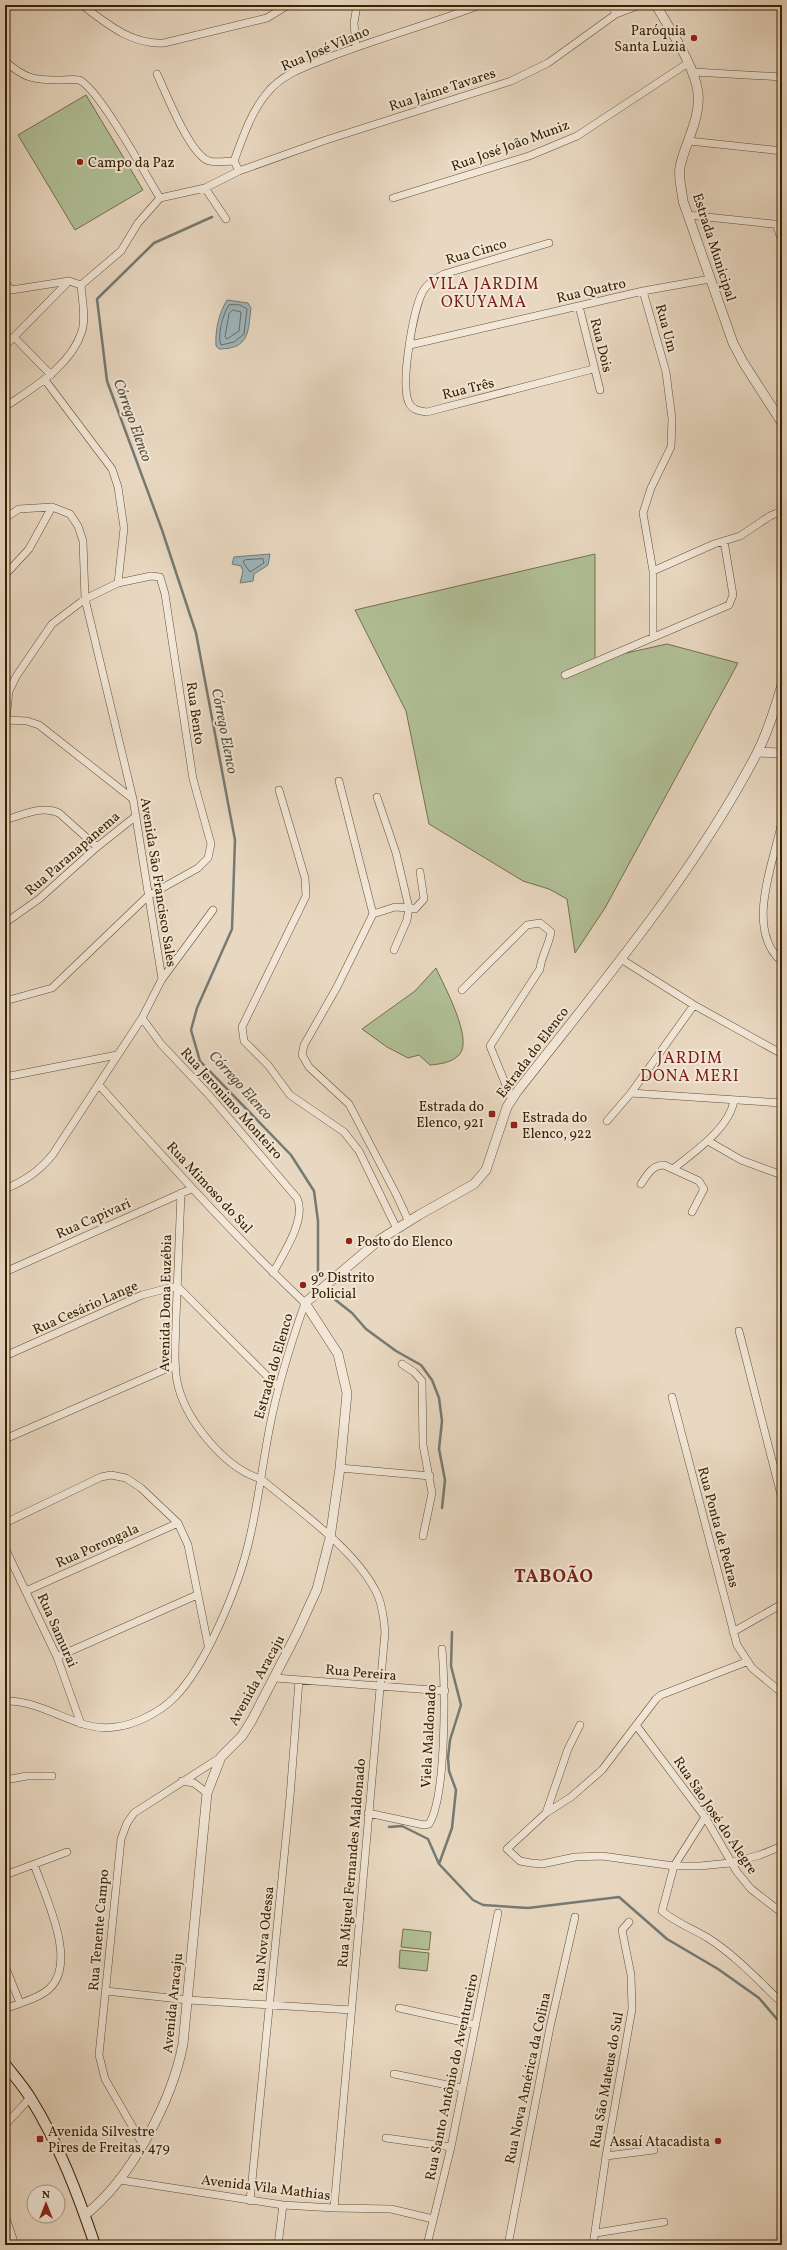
<svg xmlns="http://www.w3.org/2000/svg" width="787" height="2250" font-family="Vollkorn,serif">
<style>
.green{fill:#b1c097;stroke:#74704c}
.water{fill:#9eb6bf;stroke:#757a73}
.lines{fill:none;stroke-linecap:round;stroke-linejoin:round}
.shore{stroke:#6b6c60;stroke-width:1}
.stream{stroke:#757a73;stroke-width:2.5}
.minor-casing{stroke:#644f31;stroke-width:8}
.tertiary-casing{stroke:#644f31;stroke-width:10}
.secondary-casing{stroke:#382101;stroke-width:12}
.minor{stroke:#f1e6d7;stroke-width:7}
.tertiary{stroke:#f1e6d7;stroke-width:9}
.secondary{stroke:#f1e6d7;stroke-width:10}
.poi-dot{fill:#8f2418;stroke:#f1e6d7;stroke-width:1.5}
.labels{text-anchor:middle;stroke-width:4;stroke-linejoin:round;paint-order:stroke}
.poi-label{font-size:14px;fill:#382101;stroke:#f1e6d7;text-anchor:start}
.street-label{font-size:14px;fill:#382101;stroke:#f1e6d7}
.water-label{font-size:15px;font-style:italic;fill:#574e3a;stroke:#f1e6d7}
.quarter-label{font-size:16px;letter-spacing:1px;fill:#7a1f14;stroke:#f1e6d7}
.district-label{font-size:18px;font-weight:bold;letter-spacing:1px;fill:#7a1f14;stroke:#f1e6d7}
</style>
<rect width="100%" height="100%" fill="#e9d8c1"/>
<filter id="stains"><feTurbulence type="fractalNoise" baseFrequency=".005" numOctaves="4"/><feColorMatrix values="0 0 0 0 .2 0 0 0 0 .09 0 0 0 0 .02 0 0 0 .5 -.17"/></filter>
<radialGradient id="worn" r=".72"><stop offset=".6" stop-color="#630" stop-opacity="0"/><stop offset="1" stop-color="#630" stop-opacity=".3"/></radialGradient>
<path class="green" d="M86 95 143 190 75 230 18 135Z
M595 554V660L667 644 738 663 605 908 575 953 567 899 549 889 523 881 429 824 406 711 355 610Z
M436 968C444 986 474 1040 459 1055 451 1063 440 1064 430 1065L419 1055 408 1058 387 1047 362 1029 415 991Z
M403 1929 431 1932 429 1950 401 1947Z
M400 1950 429 1953 427 1971 399 1968Z"/>
<path class="water" d="M227 300 248 303 251 308C248 331 250 349 219 349L216 346C215 330 219 313 227 300Z
M270 554 268 565 254 574 253 581 240 583 243 571 241 566 232 564 234 557Z"/>
<g class="lines">
<path class="shore" d="M240 305 247 309 244 334 234 342 221 345C217 336 223 313 229 305Z
M233 310 241 312 239 331 227 339 225 337 229 314Z
M263 559 264 563 250 572 243 562 245 560Z"/>
<path class="stream" d="M212 217 154 243 97 299 107 381 162 530 196 633 235 840 232 929 197 1008 191 1030 200 1061 291 1155 314 1191 318 1221V1274
M333 1298 352 1313 366 1329 396 1351 421 1365 432 1380 439 1398 442 1421 439 1449 445 1480 442 1508
M389 1827 402 1826 428 1839 439 1864 473 1900 483 1905 528 1908 619 1897 667 1939 718 1969 759 1998 782 2025
M439 1864 452 1828 456 1790 449 1771 448 1758 450 1740 461 1705 451 1666 452 1632"/>
<defs>
<path id="minor" d="M82 5C107 24 132 45 164 43L267 18 288 5
M612 5 616 14
M356 47 354 23 357 5
M5 61C25 79 34 80 61 80 66 80 74 79 79 80 98 87 147 177 160 198
M694 72 782 77
M157 74C166 93 190 155 209 161 216 163 226 161 234 161
M689 141 782 151
M239 171 234 161C243 137 251 112 267 93 283 73 308 66 330 57 379 38 431 24 480 5
M205 188 226 219
M393 198 529 156 577 136 688 63
M688 215 782 225
M776 224 782 241
M549 243 444 274C436 278 428 283 423 291 413 310 400 384 409 403 412 410 420 411 427 412L593 369
M5 281 10 289
M5 291 69 281 81 285
M643 291 666 372 672 419 671 447 651 488 643 513 653 571V636
M579 306 600 390
M15 338 51 375
M410 345 643 291 710 279
M5 346 69 281
M45 380 112 469 118 487 124 528 118 583
M5 407C34 387 71 366 82 331 86 318 82 299 81 285L121 251 138 223 160 198 205 188 239 171 326 140 511 81 548 63 616 14 640 5
M5 518 19 509 52 507 70 514 78 526 83 541 85 599 133 799 162 979 142 1018 53 1154C40 1171 25 1181 5 1189
M653 571 714 544 740 536 770 516 782 511
M5 575 29 549 52 507
M565 675 729 605 733 595 724 541
M5 720 27 721 39 725 133 799
M339 781 373 914
M279 790 305 878 306 896 242 1027 244 1041 268 1065 290 1095 344 1132 359 1151 397 1229
M377 797 396 853 409 908 395 907 373 914 337 987 304 1045 302 1055 309 1067 349 1104 396 1194 409 1222
M5 820C23 815 41 805 59 813L97 847
M782 821C774 863 744 929 782 962
M5 923 39 899 97 847 136 816
M394 950 407 920 409 908 415 909 424 899 420 872
M621 959 694 1005 782 1054
M162 979 213 910
M462 990 527 925 540 923 551 932C549 945 541 957 540 969L490 1046 512 1100
M5 1001 52 988 148 896 198 868 208 858 211 844 193 779 165 594 160 577 151 576 118 583 85 599 52 624 17 675 9 691 6 720
M142 1018 161 1044 209 1095 297 1198C307 1219 283 1254 273 1273
M5 1077 117 1055
M631 1093 782 1103
M607 1121 631 1093 694 1005
M708 1141 741 1160 782 1175
M673 1169C694 1152 730 1128 734 1100
M641 1184C647 1175 652 1165 664 1165L699 1181 704 1189 692 1212
M181 1193C179 1235 178 1276 176 1318 176 1339 173 1360 177 1381 184 1418 224 1468 261 1479 298 1510 359 1552 378 1596 383 1608 384 1620 385 1632L334 2208
M5 1272 191 1189
M739 1331 782 1499
M5 1356 142 1295 177 1286 279 1388
M402 1364 414 1372 422 1381 423 1445 432 1493 423 1536
M672 1397 737 1645 752 1668 782 1693
M5 1439 175 1365
M340 1468 430 1476
M5 1523 101 1477 111 1475 126 1478 141 1488 178 1523 188 1545 208 1645
M5 1548 57 1657 81 1724
M26 1591 178 1523
M733 1632 782 1604
M57 1657 197 1595
M275 1678 445 1691
M5 1701C46 1700 77 1733 115 1727 135 1725 160 1712 174 1698 206 1666 239 1585 249 1541 259 1500 263 1457 272 1416 280 1378 292 1340 305 1303 232 1234 166 1160 99 1085
M580 1725 568 1749 546 1813 507 1849 520 1861 531 1863 542 1864 575 1857 602 1856 674 1866H700L730 1863 760 1855 782 1846
M636 1725 705 1817 737 1872 751 1889 782 1913
M5 1780 27 1776H52
M182 1781 194 1783 207 1793
M368 1813 424 1825 429 1824C447 1795 445 1685 442 1649
M546 1813 571 1797 602 1770 656 1699 661 1695 746 1662
M705 1817 674 1866 662 1911C676 1923 692 1928 708 1938 736 1956 758 1980 782 2003
M5 1875 67 1852
M5 1966 20 2003
M106 1991 188 2000 352 2010
M399 2008 476 2025
M5 2009C19 2003 38 1999 49 1989 79 1962 44 1895 34 1864
M394 2074 462 2088
M5 2125 31 2097
M386 2138 451 2147
M143 2145 105 2079 99 2055 121 1839 127 1823 134 1813 221 1757
M606 2156 654 2150
M120 2180 283 2205 334 2208 391 2209 433 2219
M250 2201 290 1797 299 1680
M5 2215 15 2245
M596 2233 664 2222
M278 2245 283 2205
M427 2245 451 2147 498 1913
M508 2245 550 2027 575 1917
M593 2245 606 2156 632 2009 631 1975 622 1930 629 1922"/>
<path id="tertiary" d="M656 5C670 30 695 66 698 93 701 118 685 143 680 167 678 178 682 190 683 201L733 343 743 362 782 423
M758 752 782 753
M85 2215C131 2179 172 2101 183 2044L207 1793 221 1757 242 1736 252 1720 297 1633 317 1589 330 1538 340 1468 347 1393 338 1354 305 1303 379 1240 419 1215 474 1184 486 1170 507 1107 516 1093C601 984 693 876 757 753 768 732 775 708 782 685"/>
<path id="secondary" d="M5 2064C14 2076 24 2087 31 2099 59 2144 78 2195 95 2245"/>
</defs>
<use href="#minor" class="minor-casing"/>
<use href="#tertiary" class="tertiary-casing"/>
<use href="#secondary" class="secondary-casing"/>
<use href="#minor" class="minor"/>
<use href="#tertiary" class="tertiary"/>
<use href="#secondary" class="secondary"/>
</g>
<g class="poi-dot">
<circle cx="694" cy="38" r="4"/>
<circle cx="80" cy="162" r="4"/>
<rect x="488" y="1110" width="8" height="8" rx="2"/>
<rect x="510" y="1121" width="8" height="8" rx="2"/>
<circle cx="349" cy="1241" r="4"/>
<circle cx="303" cy="1285" r="4"/>
<rect x="36" y="2135" width="8" height="8" rx="2"/>
<circle cx="718" cy="2141" r="4"/>
</g>
<g class="labels">
<g class="poi-label">
<text x="686" y="35" text-anchor="end">Paróquia<tspan x="686" dy="16">Santa Luzia</tspan></text>
<text x="88" y="167">Campo da Paz</text>
<text x="484" y="1111" text-anchor="end">Estrada do<tspan x="484" dy="16">Elenco, 921</tspan></text>
<text x="522" y="1122">Estrada do<tspan x="522" dy="16">Elenco, 922</tspan></text>
<text x="357" y="1246">Posto do Elenco</text>
<text x="311" y="1282">9º Distrito<tspan x="311" dy="16">Policial</tspan></text>
<text x="48" y="2136">Avenida Silvestre<tspan x="48" dy="16">Pires de Freitas, 479</tspan></text>
<text x="710" y="2146" text-anchor="end">Assaí Atacadista</text>
</g>
<g class="street-label">
<text transform="translate(325 48) rotate(-23)" y="5">Rua José Vilano</text>
<text transform="translate(442 89) rotate(-18)" y="5">Rua Jaime Tavares</text>
<text transform="translate(510 145) rotate(-20)" y="5">Rua José João Muniz</text>
<text transform="translate(715 247) rotate(72)" y="5">Estrada Municipal</text>
<text transform="translate(476 251) rotate(-16)" y="5">Rua Cinco</text>
<text transform="translate(591 290) rotate(-13)" y="5">Rua Quatro</text>
<text transform="translate(667 328) rotate(75)" y="5">Rua Um</text>
<text transform="translate(602 345) rotate(76)" y="5">Rua Dois</text>
<text transform="translate(468 388) rotate(-14)" y="5">Rua Três</text>
<text transform="translate(196 713) rotate(82)" y="5">Rua Bento</text>
<text transform="translate(72 853) rotate(-41)" y="5">Rua Paranapanema</text>
<text transform="translate(159 882) rotate(81)" y="5">Avenida São Francisco Sales</text>
<text transform="translate(532 1052) rotate(-53)" y="5">Estrada do Elenco</text>
<text transform="translate(232 1103) rotate(48)" y="5">Rua Jeronimo Monteiro</text>
<text transform="translate(210 1187) rotate(47)" y="5">Rua Mimoso do Sul</text>
<text transform="translate(93 1218) rotate(-24)" y="5">Rua Capivari</text>
<text transform="translate(165 1303) rotate(-89)" y="5">Avenida Dona Euzébia</text>
<text transform="translate(85 1307) rotate(-24)" y="5">Rua Cesário Lange</text>
<text transform="translate(273 1366) rotate(-74)" y="5">Estrada do Elenco</text>
<text transform="translate(719 1527) rotate(75)" y="5">Rua Ponta de Pedras</text>
<text transform="translate(97 1545) rotate(-24)" y="5">Rua Porongala</text>
<text transform="translate(58 1630) rotate(66)" y="5">Rua Samurai</text>
<text transform="translate(361 1672) rotate(5)" y="5">Rua Pereira</text>
<text transform="translate(256 1680) rotate(-61)" y="5">Avenida Aracaju</text>
<text transform="translate(428 1736) rotate(-87)" y="5">Viela Maldonado</text>
<text transform="translate(716 1815) rotate(56)" y="5">Rua São José do Alegre</text>
<text transform="translate(351 1863) rotate(-85)" y="5">Rua Miguel Fernandes Maldonado</text>
<text transform="translate(98 1930) rotate(-85)" y="5">Rua Tenente Campo</text>
<text transform="translate(263 1939) rotate(-84)" y="5">Rua Nova Odessa</text>
<text transform="translate(172 2003) rotate(-84)" y="5">Avenida Aracaju</text>
<text transform="translate(451 2077) rotate(-78)" y="5">Rua Santo Antônio do Aventureiro</text>
<text transform="translate(527 2078) rotate(-78)" y="5">Rua Nova América da Colina</text>
<text transform="translate(606 2080) rotate(-80)" y="5">Rua São Mateus do Sul</text>
<text transform="translate(266 2187) rotate(7)" y="5">Avenida Vila Mathias</text>
</g>
<g class="water-label">
<text transform="translate(133 420) rotate(70)" y="5">Córrego Elenco</text>
<text transform="translate(225 731) rotate(79)" y="5">Córrego Elenco</text>
<text transform="translate(241 1085) rotate(48)" y="5">Córrego Elenco</text>
</g>
<g class="quarter-label">
<text x="484" y="289">VILA JARDIM<tspan x="484" dy="18">OKUYAMA</tspan></text>
<text x="690" y="1063">JARDIM<tspan x="690" dy="18">DONA MERI</tspan></text>
</g>
<g class="district-label">
<text x="554" y="1582">TABOÃO</text>
</g>
</g>
<rect width="787" height="2250" fill="none" stroke="#e9d8c1" stroke-width="20"/>
<rect x="6" y="6" width="775" height="2238" fill="none" stroke="#382101" stroke-width="2"/>
<rect x="10" y="10" width="767" height="2230" fill="none" stroke="#382101"/>
<g transform="translate(46 2204)"><circle r="19" fill="#f1e6d7" stroke="#a79781"/>
<path d="M0-3L7 15L0 10L-7 15Z" fill="#8f2418"/>
<text y="-6" font-size="11" font-weight="bold" text-anchor="middle" fill="#382101">N</text>
</g>
<rect width="100%" height="100%" filter="url(#stains)"/>
<rect width="100%" height="100%" fill="url(#worn)"/>
</svg>
